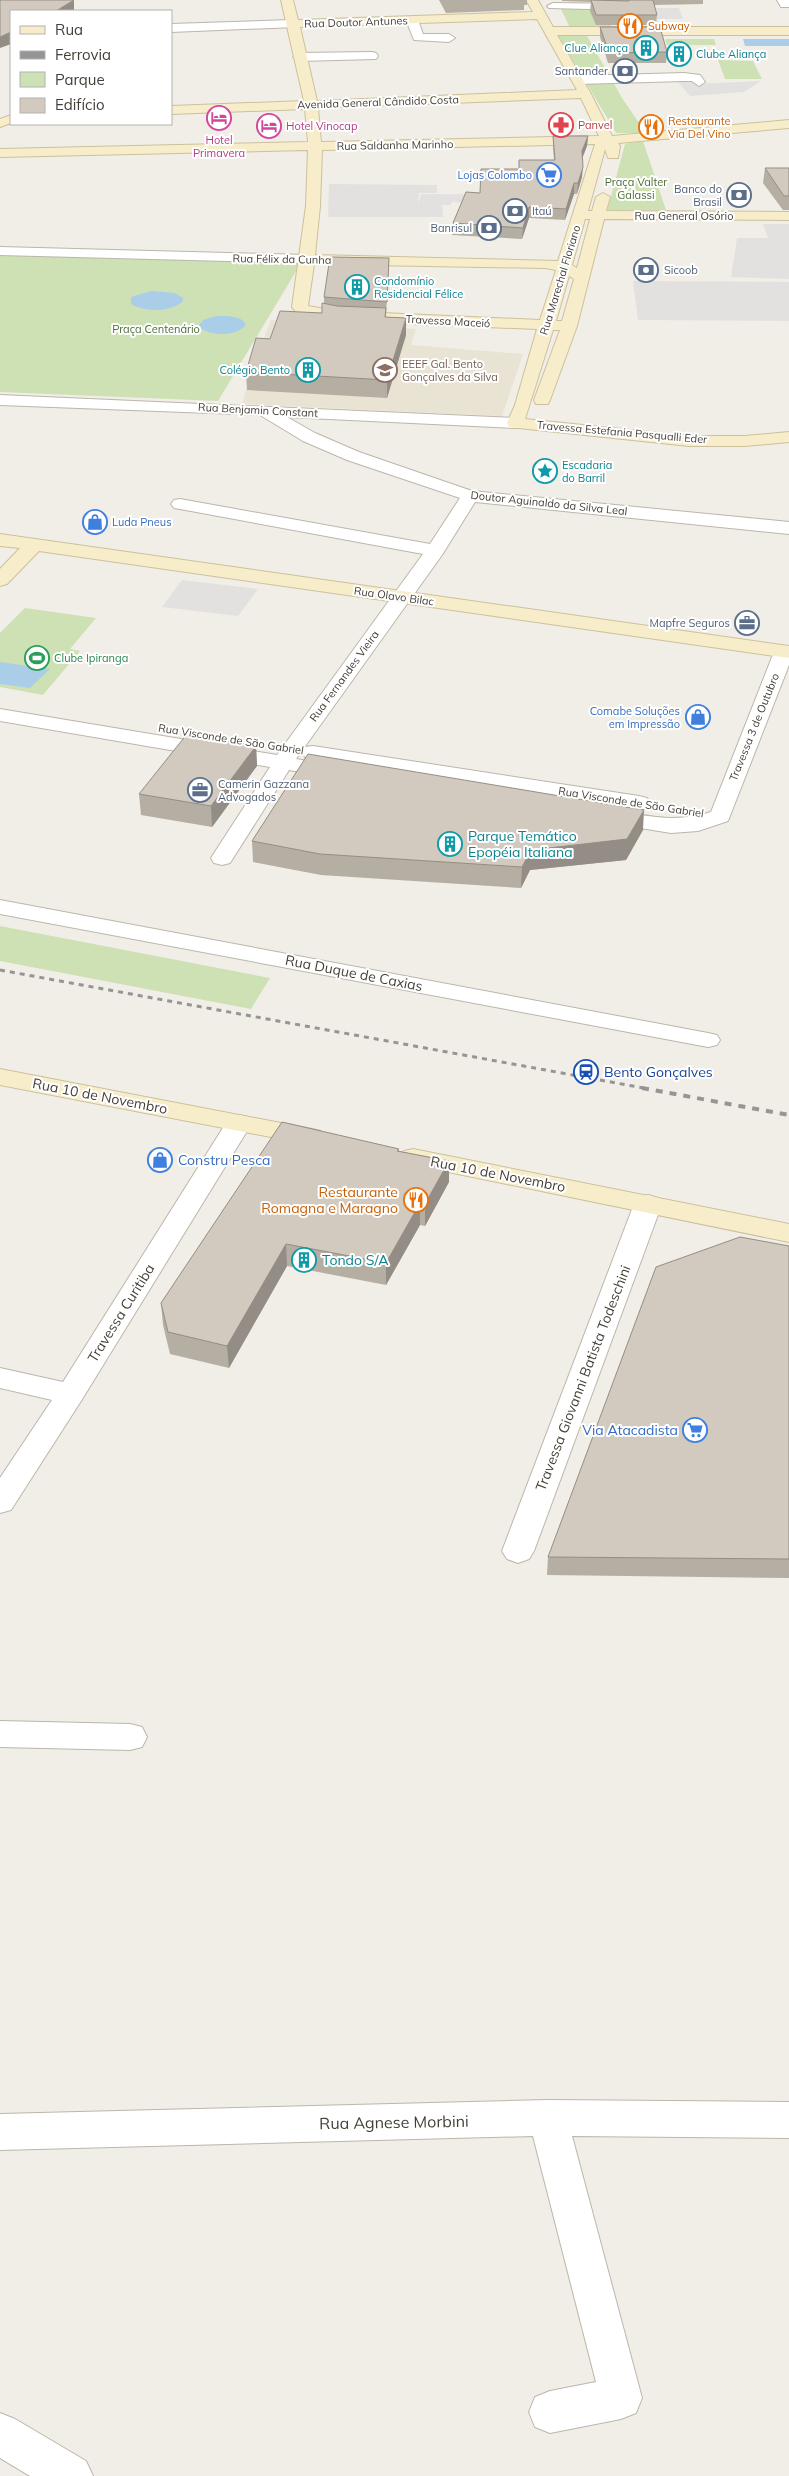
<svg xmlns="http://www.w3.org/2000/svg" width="789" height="2476" font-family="Mulish,sans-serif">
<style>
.education{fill:#e9e3d3}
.green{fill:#cde1b5}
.parking{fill:#e3e1df}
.water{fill:#aacee7}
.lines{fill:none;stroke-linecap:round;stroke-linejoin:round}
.street-casing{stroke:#bcb6ab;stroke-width:2}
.secondary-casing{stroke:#ccc09c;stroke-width:2}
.street{fill:#fff;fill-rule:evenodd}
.secondary{fill:#f8edcb;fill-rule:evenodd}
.rail-far1{stroke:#959595;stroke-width:3;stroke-dasharray:5 5;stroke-linecap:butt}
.rail{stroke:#959595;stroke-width:4;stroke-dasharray:7 7;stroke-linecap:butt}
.wall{fill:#b5aea3}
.shaded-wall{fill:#938d85}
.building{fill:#d2cabe;stroke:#938d85}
.labels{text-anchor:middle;stroke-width:4;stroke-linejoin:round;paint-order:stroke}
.far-street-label{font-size:11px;fill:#443f37;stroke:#fff}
.far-food-label{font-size:11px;fill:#c56008;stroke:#fff;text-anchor:start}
.far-culture-label{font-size:11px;fill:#0d838f;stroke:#fff;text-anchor:start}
.far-service-label{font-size:11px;fill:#4e5e75;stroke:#fff;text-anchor:end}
.far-health-label{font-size:11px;fill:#be3a42;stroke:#fff;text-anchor:start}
.far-hotel-label{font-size:11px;fill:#b23c85;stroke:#fff;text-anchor:start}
.far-shop-label{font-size:11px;fill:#366cbe;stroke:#fff;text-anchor:end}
.far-park-label{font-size:11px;fill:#486e31;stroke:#fff}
.far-education-label{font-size:11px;fill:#785e54;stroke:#fff;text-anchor:start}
.far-leisure-label{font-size:11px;fill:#27864d;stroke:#fff;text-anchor:start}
.culture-label{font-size:14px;fill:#0d838f;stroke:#fff;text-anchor:start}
.street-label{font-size:14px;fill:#443f37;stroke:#fff}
.transit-label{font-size:14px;fill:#164399;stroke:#fff;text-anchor:start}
.shop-label{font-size:14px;fill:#366cbe;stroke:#fff;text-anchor:start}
.food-label{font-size:14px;fill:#c56008;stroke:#fff;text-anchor:end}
.near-street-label{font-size:16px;fill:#443f37;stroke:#fff}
</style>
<rect width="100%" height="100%" fill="#f1eee7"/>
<path class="education" d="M271 320 416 329 411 345 523 354 502 416 242 404 257 355Z"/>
<path class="green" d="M560 7H599L614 30H571Z
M586 34 622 98 646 133H616L558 35Z
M665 39H714L716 45H667Z
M718 60 753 61 762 79H725Z
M643 141 666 210 607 211 625 144Z
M0 254 301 263 218 401 0 392Z
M25 608 96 618 70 649 80 651 43 695 0 687V633Z
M0 926 270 978 251 1009 0 961Z"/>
<path class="parking" d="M609 8H679L683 19H648Z
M676 79H695L698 84 761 81 744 92 690 96Z
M329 184 437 185V193H419L418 205 421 194 567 195 566 207 452 202 451 205H442L443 217H328Z
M763 224H789V279L731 277 737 238H768Z
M633 281 789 282V321L638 320Z
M182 580 258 589 238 616 162 607Z"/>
<path class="water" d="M743 39H789V46H745Z
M151 291 175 293 183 298V301C171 313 144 312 131 304V297Z
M216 316C226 316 242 315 246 325 236 337 212 336 200 328L199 325 203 320Z
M0 662 50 669 30 688 0 684Z"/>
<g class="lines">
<defs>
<path id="street" d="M777 0H789V7H781Z
M553 3 627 4 633 7 627 10 549 8 547 6Z
M412 16 418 20 423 34H449L455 38 449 42 414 40 406 20Z
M292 20 298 24 296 27 171 32V24Z
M372 52 376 53 378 56 376 59 299 61 293 57 299 53Z
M684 73 700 75 705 82 699 86 692 81H684L578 84 572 80 578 76Z
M0 247 307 255 314 259 307 263 0 255Z
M0 395 515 418 521 419 523 423 521 427 515 428 287 417 315 433 359 452 472 491 789 522V534L475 502 442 555 296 759 345 767 348 772 345 777 337 778 289 770 230 863 222 865 214 863 211 858 270 767 0 721V709L277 755 423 554 180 509 174 508 171 504 174 500 180 499 430 544 460 498 347 460 303 441 260 415 0 405Z
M784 646 789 647V665L728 821 698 831 671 833 598 821 595 816 598 811 606 809C641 815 676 824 711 812L774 652 777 648Z
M313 746 639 796 647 798 650 803 647 808 639 810 305 757 302 752 305 747Z
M0 900 708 1033 717 1035 720 1040 717 1045 708 1047 0 914Z
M239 1115 248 1117 252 1123 81 1401 11 1510 0 1513V1478L52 1400 0 1388V1368L63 1382 226 1123 230 1117Z
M648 1195 658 1198 662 1204 534 1551 529 1559 518 1563 507 1559 502 1551 634 1204 638 1198Z
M0 1721 130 1724 142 1727 147 1737 142 1747 130 1750 0 1747Z
M548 2100 789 2102V2138L572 2136 642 2398 636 2413 621 2419 550 2433 535 2427 529 2412 535 2397 550 2391 596 2382 533 2136 0 2150V2114Z
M0 2413 15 2419 86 2461 93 2476H30L0 2458Z"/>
<path id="secondary" d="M281 0H293L298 20 533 12 526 0H538L553 27H789V35H557L591 94 612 136 789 120V128L618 143 620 146 618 158H608L605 149 588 211H592L596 197 603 193 610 197 606 211 789 212V220L604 219 577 326 550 400 548 404H536L534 400 560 330H553L525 419 689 436H744L789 432V442L744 446H689L509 427 507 423 515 405 537 329 337 321 297 313 292 307 306 206 308 150 0 157V149L308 142 305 109 171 114V106L304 101ZM537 19 577 90 317 101 300 27ZM581 98 599 136 321 142 318 108ZM595 144 558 261 315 255 320 206 322 150ZM585 219H590L577 268 572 265ZM314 264 545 268 556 270 540 320 337 311 308 306ZM569 276 574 279 562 321H556Z
M11 115V123L0 127V119Z
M0 534 789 646V658L39 551 7 584 0 586V569L20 548 0 546Z
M0 1069 312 1129 321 1131 325 1137 321 1143 312 1145 0 1085Z
M413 1149 789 1224V1242L404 1163 400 1157 404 1151Z"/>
</defs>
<use href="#street" class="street-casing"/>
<use href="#secondary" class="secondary-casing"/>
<use href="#street" class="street"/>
<use href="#secondary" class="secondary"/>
<path class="rail-far1" d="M0 970 649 1089"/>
<path class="rail" d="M642 1088 789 1115"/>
</g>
<path class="wall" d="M439 0H527V5H524V10L446 13Z
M562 0H703V4L654 5 657 15 656 25H596L590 11 591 2 562 1Z
M600 27 667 52 666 63H608L600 37Z
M553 136H588L587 146 582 159V177L577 194H574L565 220 529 218 522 239 452 235 453 223 480 193 519 169 554 160 553 147Z
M765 168H789V210H783L763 183Z
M389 258 386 317 406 335 387 398 247 390 246 372 270 339 322 313 324 304V297Z
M256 746 257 766 212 827 141 815 139 794Z
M643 830 626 860 530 870 521 888 321 875 253 862 252 841Z
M399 1149V1151L449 1161V1182L425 1226 420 1225 386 1285 287 1266 229 1368 170 1354 163 1325 161 1303Z
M789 1246V1578L547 1575 548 1557Z"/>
<path class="shaded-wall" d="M74 0V11H56Z
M11 32V44L0 48V37Z
M588 136 587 146 581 161 582 151Z
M583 167 582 177 577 194 578 183Z
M574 183V194L565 220 566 209Z
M529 207V218L522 239 523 228Z
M406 318V335L387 398V380Z
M256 746 257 766 212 827 211 806Z
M644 810 643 830 626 860 530 870 521 888 522 867 531 850Z
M449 1161V1182L425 1226V1204Z
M420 1203V1225L386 1285V1263Z
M286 1244 287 1266 229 1368 227 1346Z"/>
<path class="building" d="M0 0H74L56 11H11V32L0 37Z
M591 0 628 1 630 0H653L657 15H596Z
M600 27H660L667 52 609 53Z
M553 136H588L582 151 583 167 578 183H574L566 209 529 207 523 228 453 223 466 192 480 193 481 169H519V160H555Z
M765 168H789V196H784Z
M330 257 389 258 387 302 324 297Z
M322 303 337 306 386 308 385 317 406 318 387 380 246 372 256 338 270 339 280 311 322 313Z
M187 734 256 746 211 806 139 794Z
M308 754 644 810 627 839 531 850 522 867 320 854 252 841Z
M282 1122 399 1149 397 1151 449 1161 425 1204 420 1203 386 1263 286 1244 227 1346 168 1332 161 1303Z
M740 1237 789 1246V1559L548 1557 656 1267Z"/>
<defs>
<symbol id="restaurant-ring" viewBox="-11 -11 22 22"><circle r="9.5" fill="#fff" stroke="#e8710a" stroke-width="1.5"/><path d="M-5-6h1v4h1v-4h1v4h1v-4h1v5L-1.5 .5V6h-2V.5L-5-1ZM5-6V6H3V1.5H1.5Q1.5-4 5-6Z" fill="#e8710a"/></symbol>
<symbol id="building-ring" viewBox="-11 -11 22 22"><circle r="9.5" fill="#fff" stroke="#0f9aa8" stroke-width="1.5"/><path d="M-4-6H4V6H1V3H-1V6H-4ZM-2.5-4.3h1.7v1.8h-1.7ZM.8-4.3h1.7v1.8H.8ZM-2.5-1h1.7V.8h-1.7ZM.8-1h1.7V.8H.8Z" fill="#0f9aa8"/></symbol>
<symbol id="bank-ring" viewBox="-11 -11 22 22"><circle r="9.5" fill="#fff" stroke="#5c6f8a" stroke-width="1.5"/><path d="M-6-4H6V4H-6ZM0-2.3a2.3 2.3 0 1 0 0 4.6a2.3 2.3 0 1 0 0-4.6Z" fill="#5c6f8a"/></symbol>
<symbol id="hotel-ring" viewBox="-11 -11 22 22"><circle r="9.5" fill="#fff" stroke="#d1479c" stroke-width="1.5"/><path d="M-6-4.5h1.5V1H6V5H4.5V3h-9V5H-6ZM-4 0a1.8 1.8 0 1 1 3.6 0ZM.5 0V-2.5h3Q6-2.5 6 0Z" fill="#d1479c"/></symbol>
<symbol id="pharmacy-ring" viewBox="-11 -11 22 22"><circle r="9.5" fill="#fff" stroke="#e0444e" stroke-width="1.5"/><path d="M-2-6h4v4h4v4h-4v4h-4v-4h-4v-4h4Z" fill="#e0444e"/></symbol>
<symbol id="supermarket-ring" viewBox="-11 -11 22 22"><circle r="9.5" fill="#fff" stroke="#3f7fe0" stroke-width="1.5"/><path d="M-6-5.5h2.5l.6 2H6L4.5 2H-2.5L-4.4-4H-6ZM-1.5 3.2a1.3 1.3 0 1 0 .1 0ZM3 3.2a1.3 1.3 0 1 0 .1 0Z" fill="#3f7fe0"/></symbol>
<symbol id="school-ring" viewBox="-11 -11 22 22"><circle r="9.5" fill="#fff" stroke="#8d6e63" stroke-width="1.5"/><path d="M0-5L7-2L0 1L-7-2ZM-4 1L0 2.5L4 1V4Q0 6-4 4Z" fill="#8d6e63"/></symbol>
<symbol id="sight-ring" viewBox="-11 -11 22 22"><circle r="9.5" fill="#fff" stroke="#0f9aa8" stroke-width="1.5"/><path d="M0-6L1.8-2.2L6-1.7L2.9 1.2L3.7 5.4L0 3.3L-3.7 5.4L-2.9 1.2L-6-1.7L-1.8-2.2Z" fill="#0f9aa8"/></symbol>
<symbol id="shop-ring" viewBox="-11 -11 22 22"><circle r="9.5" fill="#fff" stroke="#3f7fe0" stroke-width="1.5"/><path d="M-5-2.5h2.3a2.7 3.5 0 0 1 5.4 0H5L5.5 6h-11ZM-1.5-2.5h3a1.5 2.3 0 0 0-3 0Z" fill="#3f7fe0"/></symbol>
<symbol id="office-ring" viewBox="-11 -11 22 22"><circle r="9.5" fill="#fff" stroke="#5c6f8a" stroke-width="1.5"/><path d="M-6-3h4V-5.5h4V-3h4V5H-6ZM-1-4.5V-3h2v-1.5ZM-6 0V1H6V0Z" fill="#5c6f8a"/></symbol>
<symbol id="stadium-ring" viewBox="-11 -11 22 22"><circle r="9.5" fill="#fff" stroke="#2e9e5b" stroke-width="1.5"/><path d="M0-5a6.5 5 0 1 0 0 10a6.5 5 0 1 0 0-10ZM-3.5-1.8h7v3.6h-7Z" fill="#2e9e5b"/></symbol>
<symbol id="station-ring" viewBox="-11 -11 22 22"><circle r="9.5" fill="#fff" stroke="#1a4fb4" stroke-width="1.5"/><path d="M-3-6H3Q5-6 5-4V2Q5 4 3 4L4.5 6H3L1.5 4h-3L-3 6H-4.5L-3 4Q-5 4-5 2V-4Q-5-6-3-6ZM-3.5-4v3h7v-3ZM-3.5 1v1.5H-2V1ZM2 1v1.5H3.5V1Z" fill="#1a4fb4"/></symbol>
</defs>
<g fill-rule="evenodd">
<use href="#restaurant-ring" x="616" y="12" width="28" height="28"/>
<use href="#building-ring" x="632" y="34" width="28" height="28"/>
<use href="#building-ring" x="665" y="40" width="28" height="28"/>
<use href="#bank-ring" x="611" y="57" width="28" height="28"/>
<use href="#hotel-ring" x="205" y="104" width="28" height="28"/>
<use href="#pharmacy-ring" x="547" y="111" width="28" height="28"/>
<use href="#hotel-ring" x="255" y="112" width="28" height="28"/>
<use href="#restaurant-ring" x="637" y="113" width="28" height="28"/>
<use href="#supermarket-ring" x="535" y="161" width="28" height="28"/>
<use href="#bank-ring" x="725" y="181" width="28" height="28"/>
<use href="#bank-ring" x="501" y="197" width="28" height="28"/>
<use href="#bank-ring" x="475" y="214" width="28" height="28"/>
<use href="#bank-ring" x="632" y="256" width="28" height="28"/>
<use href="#building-ring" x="343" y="273" width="28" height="28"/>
<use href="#building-ring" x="294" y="356" width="28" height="28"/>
<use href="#school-ring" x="371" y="356" width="28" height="28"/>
<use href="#sight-ring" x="531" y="457" width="28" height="28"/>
<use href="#shop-ring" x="81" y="508" width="28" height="28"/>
<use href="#office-ring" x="733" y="609" width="28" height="28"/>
<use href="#stadium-ring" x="23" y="644" width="28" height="28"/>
<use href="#shop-ring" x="684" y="703" width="28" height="28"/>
<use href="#office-ring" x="186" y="776" width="28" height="28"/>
<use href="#building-ring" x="436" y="830" width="28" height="28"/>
<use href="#station-ring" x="572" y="1058" width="28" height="28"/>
<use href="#shop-ring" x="146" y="1146" width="28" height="28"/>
<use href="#restaurant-ring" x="402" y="1186" width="28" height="28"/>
<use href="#building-ring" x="290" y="1246" width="28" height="28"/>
<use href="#supermarket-ring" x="681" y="1416" width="28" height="28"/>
</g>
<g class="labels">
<g class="far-street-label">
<text transform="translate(356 22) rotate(-2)" y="4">Rua Doutor Antunes</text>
<text transform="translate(378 102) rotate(-2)" y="4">Avenida General Cândido Costa</text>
<text transform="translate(395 145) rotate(-1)" y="4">Rua Saldanha Marinho</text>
<text x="684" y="220">Rua General Osório</text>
<text transform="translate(282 259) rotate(1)" y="4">Rua Félix da Cunha</text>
<text transform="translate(560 280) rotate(-73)" y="4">Rua Marechal Floriano</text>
<text transform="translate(448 321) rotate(3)" y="4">Travessa Maceió</text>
<text transform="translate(258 410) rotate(3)" y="4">Rua Benjamin Constant</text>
<text transform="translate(622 432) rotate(5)" y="4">Travessa Estefania Pasqualli Eder</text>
<text transform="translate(549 503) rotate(6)" y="4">Doutor Aguinaldo da Silva Leal</text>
<text transform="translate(394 596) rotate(8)" y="4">Rua Olavo Bilac</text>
<text transform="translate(344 676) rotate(-54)" y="4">Rua Fernandes Vieira</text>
<text transform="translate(754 727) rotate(-68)" y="4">Travessa 3 de Outubro</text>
<text transform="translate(231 739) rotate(9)" y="4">Rua Visconde de São Gabriel</text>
<text transform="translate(631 802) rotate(9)" y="4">Rua Visconde de São Gabriel</text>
</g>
<g class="far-food-label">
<text x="648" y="30">Subway</text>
<text x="668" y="125">Restaurante<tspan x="668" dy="13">Via Del Vino</tspan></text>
</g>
<g class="far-culture-label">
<text x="628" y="52" text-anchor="end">Clue Aliança</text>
<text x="696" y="58">Clube Aliança</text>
<text x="374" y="285">Condomínio<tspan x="374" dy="13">Residencial Félice</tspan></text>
<text x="290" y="374" text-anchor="end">Colégio Bento</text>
<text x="562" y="469">Escadaria<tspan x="562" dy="13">do Barril</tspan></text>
</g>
<g class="far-service-label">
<text x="608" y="75">Santander</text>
<text x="722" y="193">Banco do<tspan x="722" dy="13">Brasil</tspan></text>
<text x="532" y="215" text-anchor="start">Itaú</text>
<text x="472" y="232">Banrisul</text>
<text x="664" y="274" text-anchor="start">Sicoob</text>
<text x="730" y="627">Mapfre Seguros</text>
<text x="218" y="788" text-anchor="start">Camerin Gazzana<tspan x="218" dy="13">Advogados</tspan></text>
</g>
<g class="far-health-label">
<text x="578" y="129">Panvel</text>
</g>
<g class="far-hotel-label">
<text x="286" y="130">Hotel Vinocap</text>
<text x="219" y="144" text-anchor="middle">Hotel<tspan x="219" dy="13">Primavera</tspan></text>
</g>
<g class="far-shop-label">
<text x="532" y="179">Lojas Colombo</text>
<text x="112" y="526" text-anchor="start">Luda Pneus</text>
<text x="680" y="715">Comabe Soluções<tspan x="680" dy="13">em Impressão</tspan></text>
</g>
<g class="far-park-label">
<text x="636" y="186">Praça Valter<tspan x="636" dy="13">Galassi</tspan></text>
<text x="156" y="333">Praça Centenário</text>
</g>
<g class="far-education-label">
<text x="402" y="368">EEEF Gal. Bento<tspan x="402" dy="13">Gonçalves da Silva</tspan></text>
</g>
<g class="far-leisure-label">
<text x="54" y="662">Clube Ipiranga</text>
</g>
<g class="culture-label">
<text x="468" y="841">Parque Temático<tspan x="468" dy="16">Epopéia Italiana</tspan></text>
<text x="322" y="1265">Tondo S/A</text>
</g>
<g class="street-label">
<text transform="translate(354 973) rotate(11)" y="5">Rua Duque de Caxias</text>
<text transform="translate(100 1096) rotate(11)" y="5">Rua 10 de Novembro</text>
<text transform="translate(498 1174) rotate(11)" y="5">Rua 10 de Novembro</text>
<text transform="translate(121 1313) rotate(-58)" y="5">Travessa Curitiba</text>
<text transform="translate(583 1378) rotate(-69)" y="5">Travessa Giovanni Batista Todeschini</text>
</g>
<g class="transit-label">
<text x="604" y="1077">Bento Gonçalves</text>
</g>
<g class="shop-label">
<text x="178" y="1165">Constru Pesca</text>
<text x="678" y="1435" text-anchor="end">Via Atacadista</text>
</g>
<g class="food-label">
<text x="398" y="1197">Restaurante<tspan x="398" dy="16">Romagna e Maragno</tspan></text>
</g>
<g class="near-street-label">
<text transform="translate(394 2122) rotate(-1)" y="6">Rua Agnese Morbini</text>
</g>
</g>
<rect x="10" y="10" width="162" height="115" fill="#ffffff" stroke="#b4b2af"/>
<rect x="20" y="26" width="25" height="8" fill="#f8edcb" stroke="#b4b2af"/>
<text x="55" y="35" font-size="15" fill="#443f37">Rua</text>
<rect x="20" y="51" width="25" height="8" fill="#959595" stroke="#b4b2af"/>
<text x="55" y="60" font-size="15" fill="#443f37">Ferrovia</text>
<rect x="20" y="72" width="25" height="15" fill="#cde1b5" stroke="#b4b2af"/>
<text x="55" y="85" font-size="15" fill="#443f37">Parque</text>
<rect x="20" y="98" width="25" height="15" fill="#d2cabe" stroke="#b4b2af"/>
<text x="55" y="110" font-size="15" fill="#443f37">Edifício</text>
</svg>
